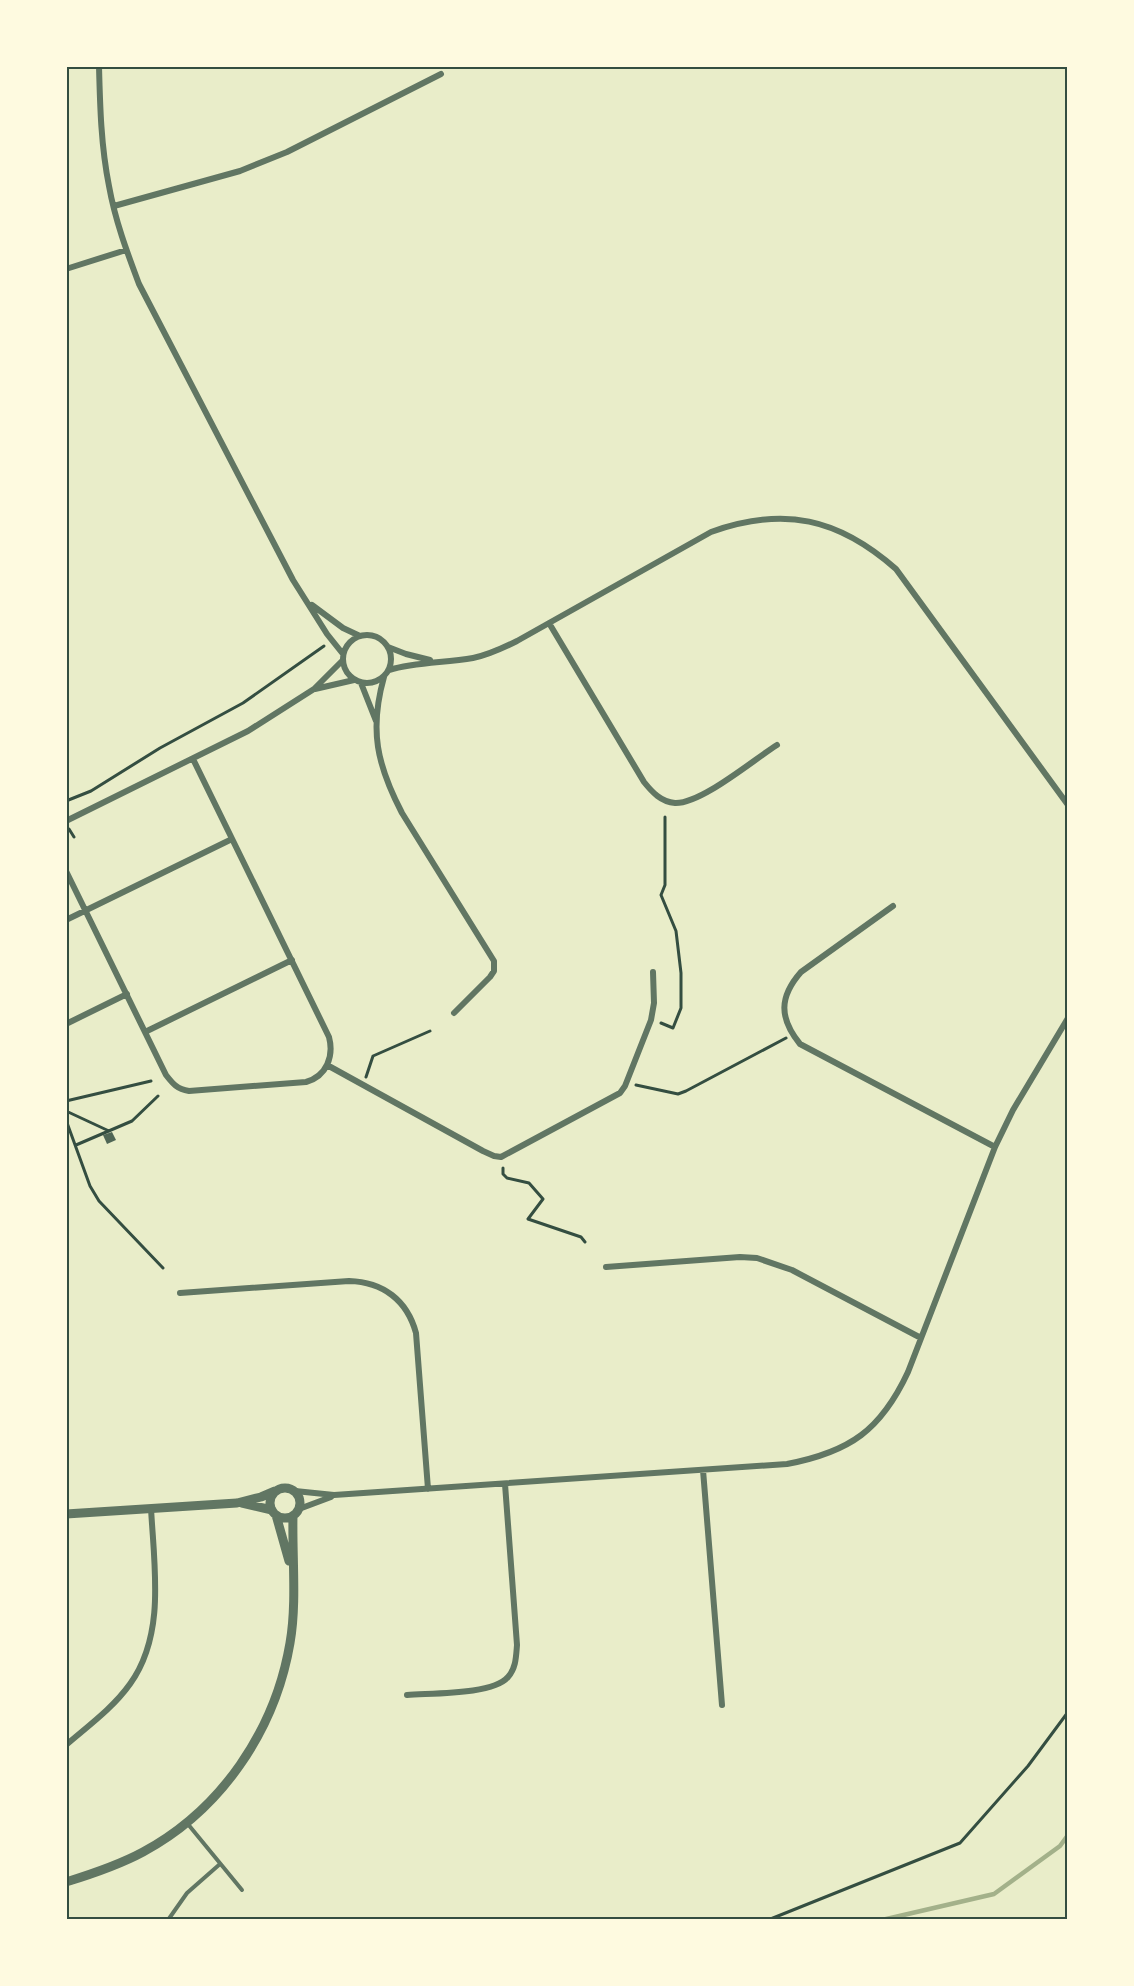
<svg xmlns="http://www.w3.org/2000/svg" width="1134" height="1986" font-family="Overpass,sans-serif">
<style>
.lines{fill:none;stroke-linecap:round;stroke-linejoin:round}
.stream{stroke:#a3b18a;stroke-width:4.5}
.building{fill:#4f6655}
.path{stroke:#344e41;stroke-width:3}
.service{stroke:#617663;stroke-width:4}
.minor{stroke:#617663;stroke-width:6}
.tertiary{stroke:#617663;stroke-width:9}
.neatline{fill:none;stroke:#344e41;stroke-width:2}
</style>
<rect width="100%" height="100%" fill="#e9edc9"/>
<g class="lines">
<path class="stream" d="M882 1920 994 1894 1060 1846 1068 1835"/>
</g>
<path class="building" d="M112 1132 116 1140 107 1144 103 1135Z"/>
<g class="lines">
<path class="path" d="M66 801 91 791 160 748 243 703 324 646
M69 829 74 837
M661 1023 673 1028 681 1008V973L676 931 661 895 665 885V817
M366 1077 373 1056 430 1031
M636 1085 678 1094 686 1091 786 1038
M66 1101 151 1081
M66 1111 109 1131
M66 1120 90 1186 99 1201 163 1268
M76 1145 132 1121 158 1096
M503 1168V1174L507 1178 529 1183 543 1199 528 1219 581 1237 585 1242
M768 1920 960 1843 1028 1766 1068 1712"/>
<path class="service" d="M187 1823 242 1890
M168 1920 187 1893 220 1864"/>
<path class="minor" d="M99 66C100 106 101 146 109 186 115 220 127 252 139 284L293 580 327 634 343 654
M114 206 240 171 287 152 441 74
M66 269 126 250
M312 605 343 628 360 636
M549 623 644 782C652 792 661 802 675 803 701 804 753 760 777 745
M343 659a24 24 0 1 1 48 0a24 24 0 1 1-48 0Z
M388 647 406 654 430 660
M389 670C416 662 445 663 473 658 488 655 503 648 517 641L711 532C784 506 838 518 896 569L1068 805
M384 677C369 730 377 765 402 813L494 961V971L490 977 454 1013
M361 683 376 721
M315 689 354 680
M66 821 248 731 314 689 342 661
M66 871 166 1075C173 1084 177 1089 189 1091L306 1082C327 1076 334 1056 329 1037L193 759
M893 906 801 972C779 997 779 1018 800 1044L995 1147
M66 920 232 839
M66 1024 127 994
M145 1032 292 960
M327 1065 483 1151 494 1156 501 1157 620 1093 625 1086 651 1020 654 1003 653 972
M606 1267 740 1257 757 1258 792 1270 921 1338
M180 1293 349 1281C383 1282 407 1300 416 1333L428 1489
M703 1470 722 1705
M295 1491 334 1495 787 1464C850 1452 881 1430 908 1372L995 1147 1013 1110 1068 1018
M299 1509 331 1497
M407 1695C431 1693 493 1695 508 1677 516 1668 516 1657 517 1645L505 1484
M66 1745C88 1726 113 1708 130 1684 166 1634 154 1566 151 1508"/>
<path class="tertiary" d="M270 1503a15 15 0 1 1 30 0a15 15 0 1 1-30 0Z
M242 1503 272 1510
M66 1514 237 1503 261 1497 275 1491
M276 1515 289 1561
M66 1882C92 1874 119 1865 143 1852 221 1810 275 1731 290 1643 297 1604 292 1556 293 1516"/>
</g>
<rect width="1134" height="1986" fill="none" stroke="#fefae0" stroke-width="135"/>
<rect x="68" y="68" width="998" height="1850" class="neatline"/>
</svg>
